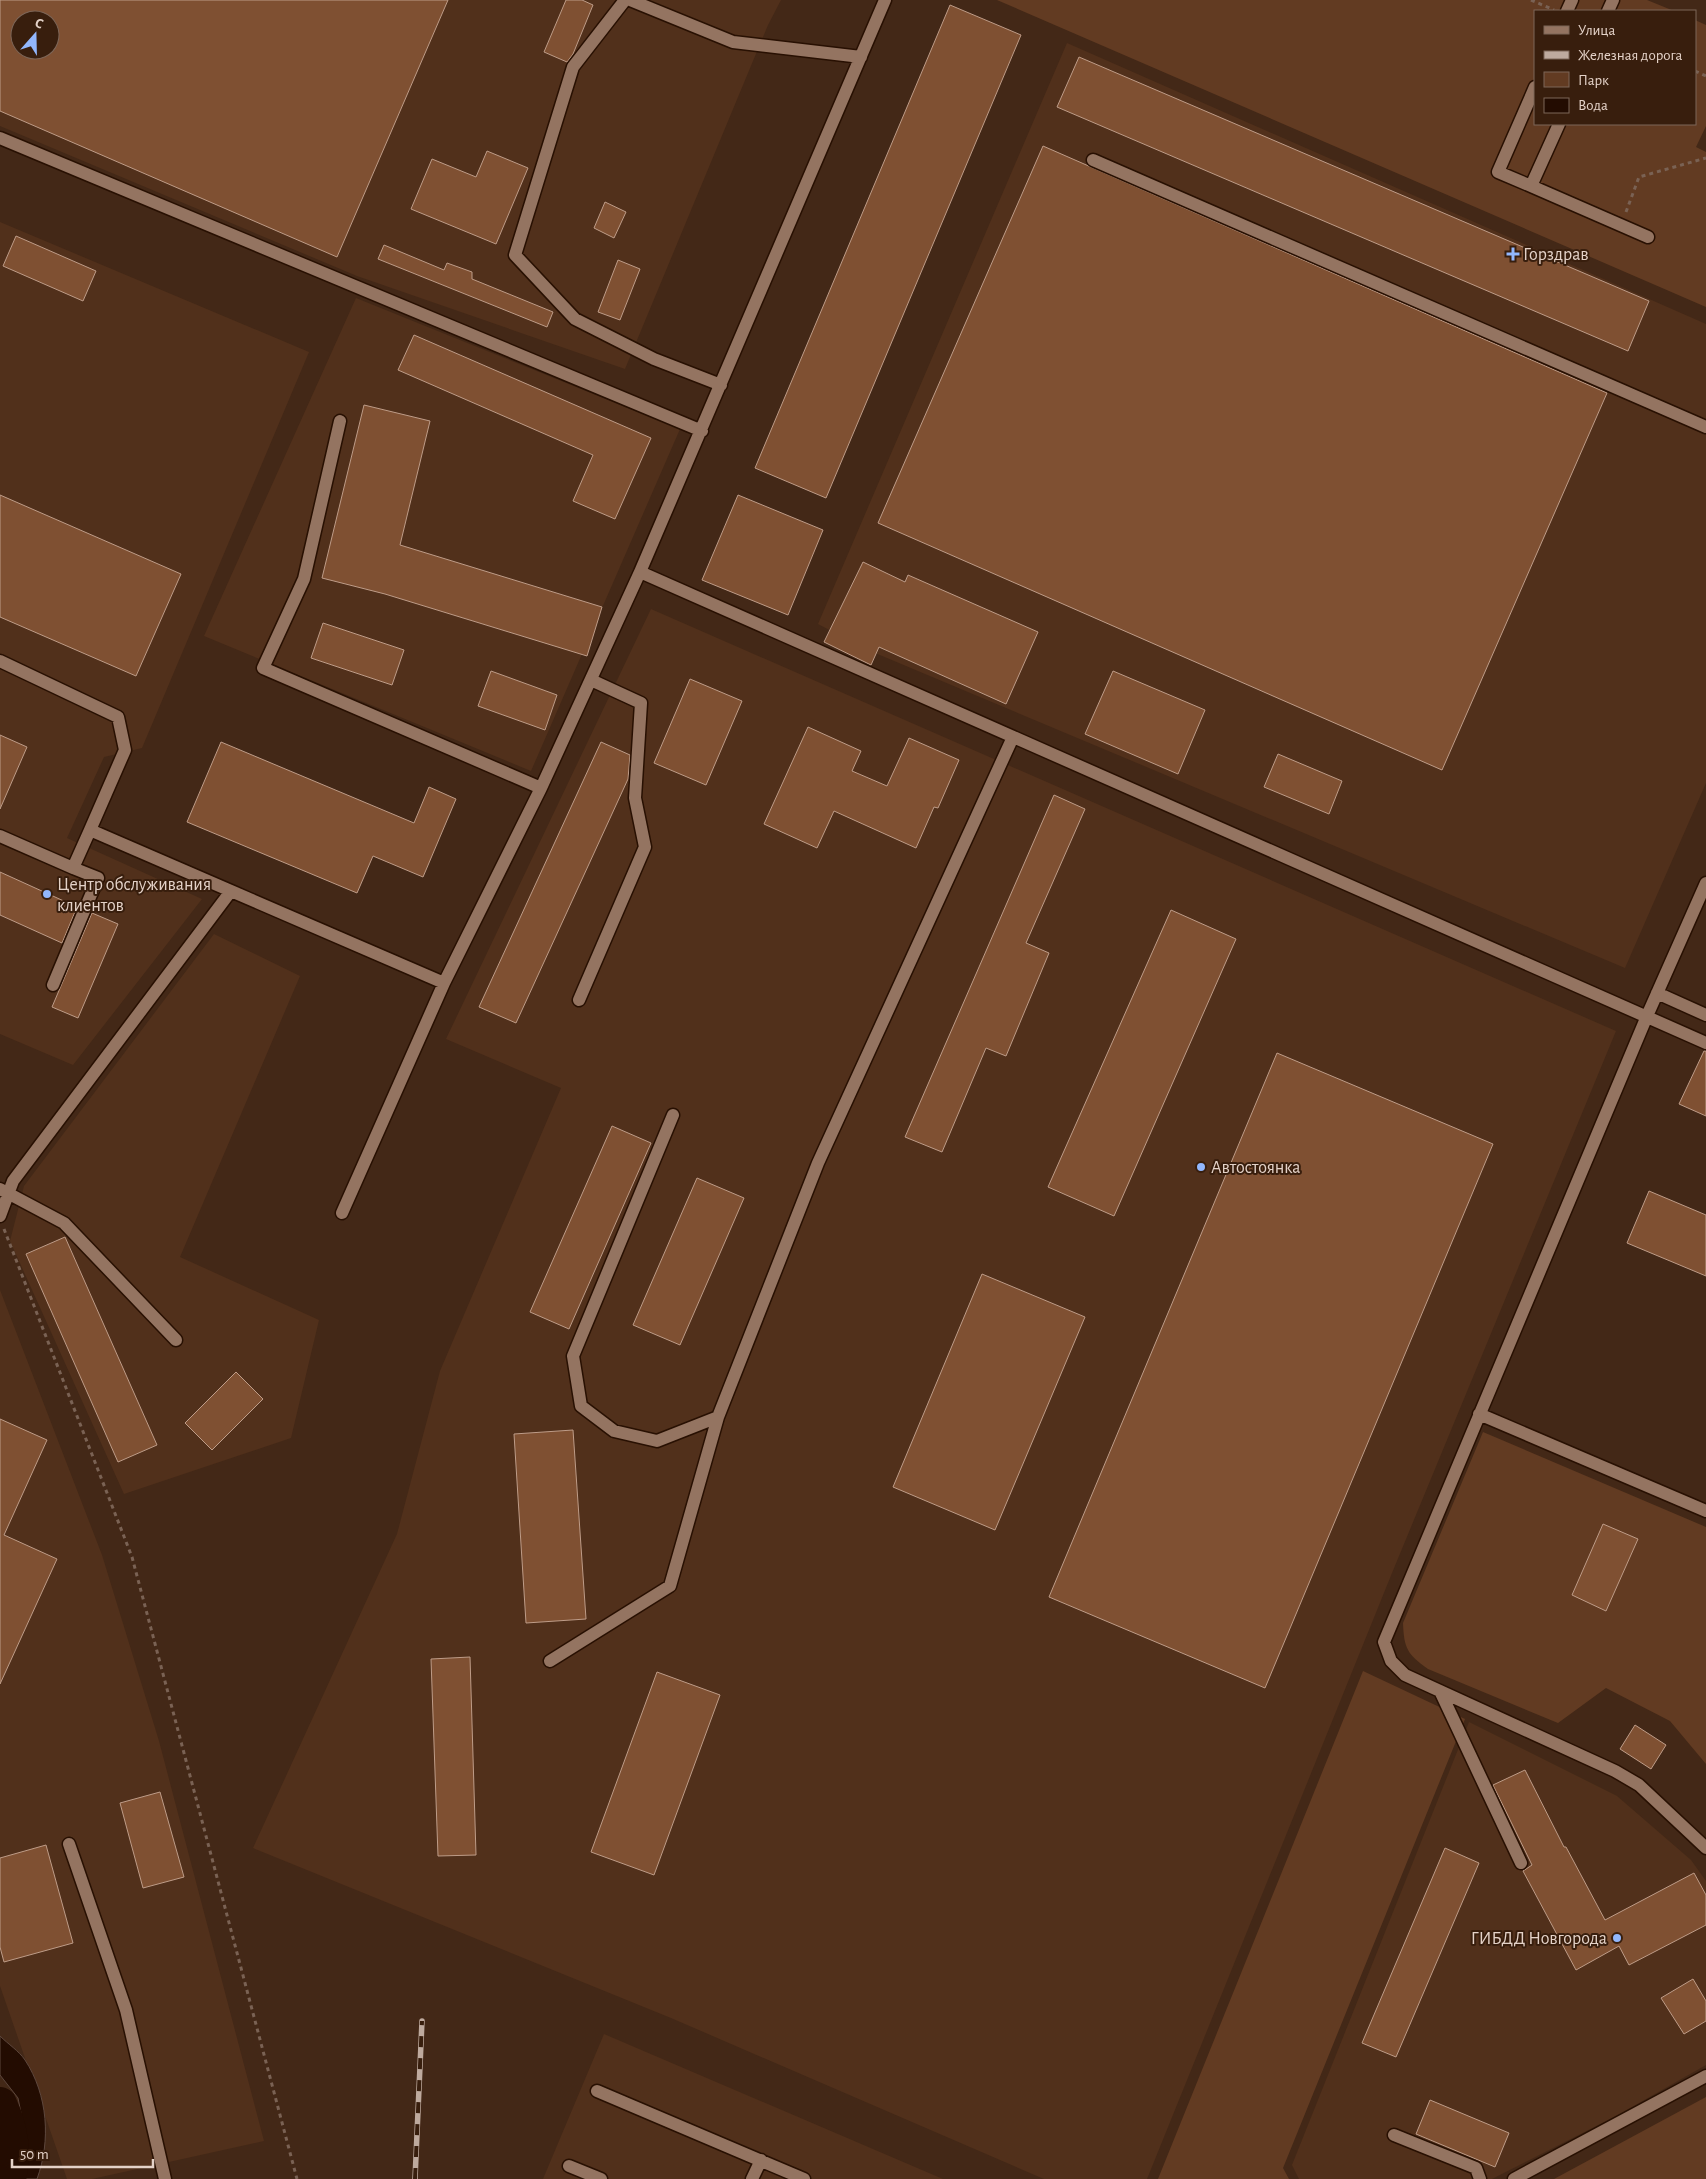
<svg xmlns="http://www.w3.org/2000/svg" width="1706" height="2179" font-family="'Alegreya Sans',sans-serif">
<style>
.built{fill:#51301b;fill-rule:evenodd}
.green{fill:#623b22}
.water{fill:#230c01;stroke:#5d473d}
.lines{fill:none;stroke-linecap:round;stroke-linejoin:round}
.river{stroke:#230c01;stroke-width:34}
.building{fill:#7f5032;stroke:#be9c88;fill-rule:evenodd}
.minor-casing{stroke:#281002;stroke-width:15}
.path{stroke:#7a6254;stroke-width:3;stroke-dasharray:4 4;stroke-linecap:butt}
.minor{stroke:#947461;stroke-width:12}
.rail-casing{stroke:#beaa9e;stroke-width:5.5}
.rail{stroke:#381e0d;stroke-width:4;stroke-dasharray:11;stroke-linecap:butt}
.poi-dot{fill:#92b7fd;stroke:#381e0d;stroke-width:2}
.labels{text-anchor:middle;stroke-width:4;stroke-linejoin:round;paint-order:stroke}
.poi-label{font-size:18px;fill:#e4d2c8;stroke:#381e0d;text-anchor:start}
</style>
<rect width="100%" height="100%" fill="#432817"/>
<path class="built" d="M0 0H781L768 25 625 369 357 276 0 126ZM20 20H50V50H20Z
M1067 43 1706 324V783L1625 968 868 650 818 624Z
M0 222 309 352 142 748 104 757 67 838 202 899 73 1065 0 1034Z
M356 298 680 429 531 771 204 636Z
M651 609 1616 1031 1392 1573 1147 2179H1044L671 2018 253 1848 397 1534 440 1371 561 1088 446 1039Z
M214 934 300 976 180 1257 319 1320 291 1438 124 1494 10 1241 24 1186Z
M0 1290 102 1555 159 1741 264 2141 92 2179H67L0 1986Z
M1469 1722 1617 1796 1691 1860 1706 1881V2065L1616 2116 1492 2179H1299L1292 2165Z
M604 2034 943 2179H543Z"/>
<path class="green" d="M997 0H1647L1674 11H1535V124H1695V20L1706 25V126L1696 147 1706 152V307Z
M1483 1432 1706 1527V1764L1670 1721 1606 1688 1558 1723 1428 1669C1407 1654 1404 1648 1403 1623Z
M1363 1671 1465 1719 1283 2168 1289 2179H1158Z
M1706 2097V2179H1554Z"/>
<path class="water" d="M0 2036C8 2044 19 2051 25 2060 48 2095 51 2141 37 2179H15L23 2123 18 2098 0 2075Z"/>
<g class="lines">
<path class="river" d="M0 2104C11 2127 15 2153 9 2179"/>
</g>
<path class="building" d="M0 0H448L337 257 0 111ZM20 20H50V50H20Z
M566 0H582L593 5 573 54 567 62 544 52Z
M950 5 1021 35 826 498 755 468Z
M1079 57 1649 301 1628 351 1057 107Z
M1043 146 1607 393 1442 770 878 523Z
M487 151 528 168 496 244 411 209 432 159 476 177Z
M605 202 626 212 614 238 594 228Z
M16 236 96 271 83 301 3 266Z
M384 245 444 270 447 263 472 272V279L553 312 547 327 378 259Z
M618 260 640 269 620 320 598 312Z
M414 335 651 438 615 519 573 501 593 455 398 370Z
M364 405 430 421 400 545 602 607 587 656 385 594 322 578Z
M0 495 181 574 136 676 0 617Z
M738 495 823 530 788 615 702 580Z
M863 562 905 582 908 575 1038 632 1006 704 879 647 871 665 824 642Z
M323 623 404 650 392 685 311 658Z
M491 671 557 695 545 730 478 706Z
M1113 671 1205 710 1178 774 1085 734Z
M690 679 742 701 706 785 654 763Z
M808 727 861 751 852 771 887 786 909 738 959 760 938 808 934 807 916 848 834 811 817 848 764 824Z
M0 735 27 747 0 809Z
M221 742 414 823 429 787 456 799 423 877 373 856 357 893 187 822Z
M601 742 630 755 628 779 516 1023 479 1007Z
M1278 754 1342 781 1329 814 1264 787Z
M1054 795 1085 809 1026 943 1049 953 1006 1056 986 1048 942 1152 905 1137Z
M0 872 77 907 62 943 0 915Z
M1171 910 1236 939 1114 1216 1048 1187Z
M92 913 118 924 78 1018 52 1007Z
M1704 1051H1706V1116L1679 1104Z
M1277 1053 1493 1144 1265 1688 1049 1597Z
M612 1126 651 1143 569 1329 530 1312Z
M697 1178 744 1198 680 1345 633 1325Z
M1649 1191 1706 1215V1276L1627 1243Z
M65 1237 157 1445 118 1462 26 1254Z
M982 1274 1085 1317 995 1530 893 1487Z
M236 1372 263 1399 212 1450 185 1423Z
M0 1419 47 1440 4 1535 57 1559 0 1684Z
M573 1430 586 1619 526 1623 514 1434Z
M1603 1524 1638 1539 1606 1611 1572 1595Z
M470 1657 476 1855 438 1856 431 1659Z
M657 1672 720 1695 654 1875 591 1852Z
M1635 1725 1666 1745 1651 1769 1620 1749Z
M1525 1770 1564 1847H1566L1605 1920 1694 1873 1706 1895V1925L1629 1965 1619 1946 1576 1970 1523 1871 1532 1865 1493 1785Z
M160 1792 184 1877 143 1888 120 1803Z
M46 1845 73 1943 4 1962 0 1947V1858Z
M1445 1848 1479 1863 1396 2057 1362 2043Z
M1693 1979 1706 2001V2021L1684 2034 1661 1998Z
M1430 2100 1509 2133 1495 2167 1416 2134Z"/>
<g class="lines">
<defs>
<path id="minor" d="M625 0 573 67 515 255 575 319 654 359 721 385
M630 0 733 42 861 57
M1567 11 1572 0
M1608 11 1613 0
M1535 87 1498 172 1531 186 1559 124
M0 138 702 431
M1093 160 1706 427
M1531 186 1648 237
M340 421 304 579 263 668 541 788
M640 572 1706 1043
M0 661 118 717 125 750 90 830 231 891
M0 836 73 868 90 830
M1706 883 1647 1016 1384 1642 1391 1661 1405 1675 1615 1771 1639 1785 1706 1848
M53 985 98 878 73 868
M1657 993 1706 1015
M579 1000 645 847 635 798 641 703 591 680
M673 1115 573 1356 581 1406 614 1431 657 1441 718 1417
M0 1189 64 1223 176 1340
M342 1213 444 983
M0 1216 13 1181 231 891 444 983 541 788 640 572 885 0
M1479 1414 1706 1511
M550 1661 670 1586 718 1417 818 1163 1013 737
M1440 1691 1521 1863
M69 1844 126 2010 165 2179
M597 2091 804 2179
M1394 2135 1476 2168 1480 2179
M569 2166 601 2179
M752 2179 761 2160
M1514 2179 1706 2076"/>
</defs>
<use href="#minor" class="minor-casing"/>
<path class="path" d="M1531 0 1554 10
M1695 71 1706 76
M1626 212 1639 177 1706 158
M4 1229 132 1557 297 2179"/>
<use href="#minor" class="minor"/>
<defs>
<path id="rail" d="M415 2179 422 2021"/>
</defs>
<use href="#rail" class="rail-casing"/>
<use href="#rail" class="rail"/>
</g>
<g class="poi-dot">
<path d="M1510.5 246.5h5v5h5v5h-5v5h-5v-5h-5v-5h5z"/>
<circle cx="47" cy="894" r="5"/>
<circle cx="1201" cy="1167" r="5"/>
<circle cx="1617" cy="1938" r="5"/>
</g>
<g class="labels">
<g class="poi-label">
<text x="1523" y="260">Горздрав</text>
<text x="57" y="890">Центр обслуживания<tspan x="57" dy="21">клиентов</tspan></text>
<text x="1211" y="1173">Автостоянка</text>
<text x="1607" y="1944" text-anchor="end">ГИБДД Новгорода</text>
</g>
</g>
<rect x="1534" y="10" width="162" height="115" fill="#381e0d" stroke="#7d6658"/>
<rect x="1544" y="26" width="25" height="8" fill="#947461" stroke="#7d6658"/>
<text x="1578" y="35" font-size="15" fill="#e4d2c8">Улица</text>
<rect x="1544" y="51" width="25" height="8" fill="#beaa9e" stroke="#7d6658"/>
<text x="1578" y="60" font-size="15" fill="#e4d2c8">Железная дорога</text>
<rect x="1544" y="72" width="25" height="15" fill="#623b22" stroke="#7d6658"/>
<text x="1578" y="85" font-size="15" fill="#e4d2c8">Парк</text>
<rect x="1544" y="98" width="25" height="15" fill="#230c01" stroke="#7d6658"/>
<text x="1578" y="110" font-size="15" fill="#e4d2c8">Вода</text>
<g transform="translate(35 35) rotate(20)"><circle r="24" fill="#381e0d" stroke="#7d6658"/>
<path d="M0-4L9 19L0 12L-9 19Z" fill="#92b7fd"/>
<text y="-8" font-size="14" font-weight="bold" text-anchor="middle" fill="#e4d2c8">С</text>
</g>
<path d="M12 2159v8h141v-8" fill="none" stroke="#e4d2c8" stroke-width="2.5"/>
<text x="20" y="2159" font-size="15" fill="#e4d2c8" stroke="#381e0d" stroke-width="4" paint-order="stroke">50 m</text>
</svg>
